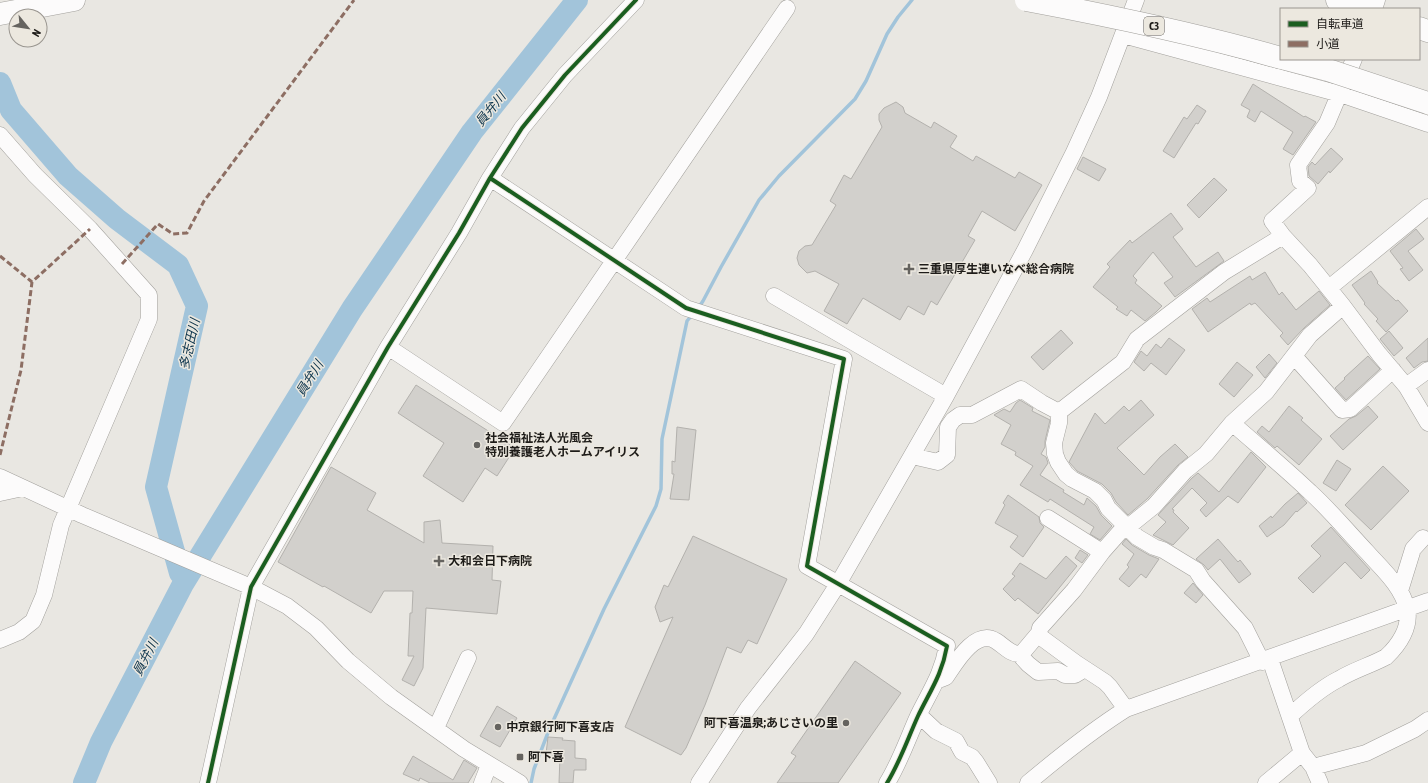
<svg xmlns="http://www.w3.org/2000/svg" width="1428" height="783" font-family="'Asap Condensed','Noto Sans JP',sans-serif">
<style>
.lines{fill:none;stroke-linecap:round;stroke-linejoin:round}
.stream{stroke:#a2c4da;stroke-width:3.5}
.river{stroke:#a2c4da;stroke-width:22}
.building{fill:#d2d0cc;stroke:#b3b1ad}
.minor-casing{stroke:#a2a09c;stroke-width:17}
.highway-casing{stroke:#a2a09c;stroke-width:23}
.minor{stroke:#fcfbfb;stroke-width:16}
.highway{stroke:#fcfbfb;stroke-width:22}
.highway-bridge-casing{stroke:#a2a09c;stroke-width:23;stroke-linecap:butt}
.highway-bridge{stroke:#fcfbfb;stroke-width:22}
.quiet{stroke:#8d6e63;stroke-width:3;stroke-dasharray:6 3;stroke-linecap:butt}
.cycleway-casing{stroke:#ece8df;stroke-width:6}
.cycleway{stroke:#1b5e20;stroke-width:4}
.poi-dot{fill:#65635f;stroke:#ece8df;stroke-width:1.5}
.labels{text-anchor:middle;stroke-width:3;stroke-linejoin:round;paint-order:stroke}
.shield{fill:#ece8df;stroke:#5c5954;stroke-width:1}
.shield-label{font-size:11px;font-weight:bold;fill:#1e1c19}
.poi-label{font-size:12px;font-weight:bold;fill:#1e1c19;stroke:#ece8df;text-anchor:start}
.water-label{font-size:13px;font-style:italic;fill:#0d354d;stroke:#ece8df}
</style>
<rect width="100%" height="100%" fill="#e9e7e2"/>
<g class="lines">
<path class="stream" d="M699 307 703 301 721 267 759 200 779 176 855 99 866 81 887 34 898 17 912 0
M531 783 534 769 549 730 604 609 656 506 661 489 662 439 687 321 692 315"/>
<path class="river" d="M0 83 11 110 68 176 117 219 178 265 197 306 156 487 180 573
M84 783 101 742 183 584 352 309 472 132 577 0"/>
</g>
<path class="building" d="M1253 84 1304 117 1305 116 1316 122 1293 155 1283 149 1293 132 1261 111 1255 122 1247 117 1250 110 1241 105Z
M896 102 903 107 905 113 931 128 934 122 957 136 950 147 973 161 976 156 1015 178 1019 172 1042 185 1015 231 982 211 968 236 975 240 937 305 931 301 924 315 908 306 900 320 863 298 847 324 824 311 839 284 815 271 807 273 799 265 797 258 799 251 805 246 812 245 836 205 830 201 844 175 851 179 882 127 879 120V114L884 108Z
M1197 105 1206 111 1198 124 1196 123 1174 158 1163 151 1184 117 1187 119Z
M1331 148 1343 159 1330 173 1329 171 1318 184 1309 176 1308 167 1312 162 1315 165Z
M1083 157 1106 169 1099 181 1077 169Z
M1214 178 1227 190 1199 218 1187 205Z
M1171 213 1183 229 1173 237 1196 267 1218 252 1224 261 1175 297 1164 283 1173 277 1153 252 1133 276 1137 280 1135 283 1162 306 1156 312 1145 321 1131 310 1127 316 1116 309 1118 307 1093 287 1110 267 1107 264 1130 240 1132 243Z
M1416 229 1424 239 1408 251 1423 270 1409 281 1400 269 1403 268 1390 251Z
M1371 271 1378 282 1377 283 1396 301 1398 300 1408 311 1386 332 1376 321 1378 319 1364 304 1365 303 1352 285Z
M1265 272 1279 295 1282 292 1296 310 1319 291 1330 305 1304 328 1288 345 1280 336 1283 333 1255 303 1251 305 1250 303 1208 332 1192 309 1207 298 1210 302 1250 276 1252 280Z
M1061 330 1073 343 1043 370 1031 357Z
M1389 331 1403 348 1394 356 1380 339Z
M1169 338 1185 350 1166 375 1151 363 1144 371 1134 362 1141 351 1147 356 1156 344 1161 348Z
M1428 338V361L1422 362 1414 368 1406 358Z
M1269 354 1277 363 1265 378 1256 367Z
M1368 356 1380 369 1346 400 1335 388 1345 379 1344 378Z
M1237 362 1253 375 1234 397 1219 384Z
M416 385 515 448 497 476 485 468 463 502 423 476 444 443 398 413Z
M1020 400 1033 408 1032 411 1050 420 1045 441V447L1041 454 1046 457 1048 463 1040 475 1064 490 1063 492 1084 505 1087 498 1096 506 1101 515 1112 526 1100 540 1090 534 1094 527 1050 499 1048 502 1020 485 1033 466 1015 455 1016 452 1001 444 1011 425 994 415 1004 409 1010 412 1016 403Z
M1141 400 1154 415 1117 448 1144 475 1160 457 1175 444 1188 457 1178 465 1147 499 1128 515 1116 502 1111 493 1102 484 1077 471 1069 462 1095 413 1105 424 1124 406 1129 411Z
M1289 406 1303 418 1301 420 1322 439 1299 465 1277 446 1275 448 1257 432 1262 426 1269 432Z
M1368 406 1378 417 1343 450 1330 436 1349 419 1356 416Z
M677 427 696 430 689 500 670 499 674 474H672V461L675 462Z
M1251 452 1266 467 1238 503 1228 496 1206 517 1200 510 1207 503 1192 488 1172 509 1174 510 1173 512 1189 528 1173 545 1153 535 1166 522 1158 515 1192 478 1198 473 1219 492Z
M1337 460 1351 469 1336 491 1323 483Z
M1383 466 1409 491 1371 530 1345 505Z
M331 467 376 493 367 510 424 543V522L440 520 442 543 493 546 492 580 501 581 497 614 426 608 423 668 414 686 402 680 414 656H408L410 613H412L413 591H384L371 613 324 586 323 587 278 562Z
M1298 493 1307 503 1297 512 1296 511 1284 525 1267 537 1259 526 1271 516 1272 518 1285 504Z
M1008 495 1039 517 1040 523 1044 527 1023 557 1010 547 1018 536 995 523 1005 505 1003 503Z
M1331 527 1370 570 1361 579 1345 562 1313 593 1298 578 1321 556 1311 546Z
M693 536 787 579 757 644 748 640 741 653 727 647 705 705 686 748 681 755 625 727 673 617 660 622 655 607 664 585 668 587Z
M1126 539 1132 545 1149 555 1159 559 1146 578 1141 574 1129 587 1119 579 1129 567 1127 565 1134 554 1122 544Z
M1218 539 1238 562 1240 560 1251 574 1239 583 1220 559 1208 570 1204 565 1196 559Z
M1080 550 1088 555 1082 563 1075 558Z
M1066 556 1077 566 1038 614 1018 598 1015 601 1003 589 1015 576 1012 574 1020 563 1046 579Z
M1193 583 1203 595 1196 603 1184 593Z
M855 661 901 693 838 783H777L796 756 791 753Z
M497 706 517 718 500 747 480 736Z
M548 737 563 738 562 740 575 741V758L586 759V770H574L573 783H559L560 756 546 754Z
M413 756 453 780 464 760 477 768 468 783H430L420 778 419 781 403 774Z"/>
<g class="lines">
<defs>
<path id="minor" d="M1374 9 1377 0
M1123 35 1340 94 1428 124
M1354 59 1327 123 1298 165 1300 181 1308 188 1272 221 1283 236 1310 265 1343 306 1379 354 1406 386 1428 423
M0 135 35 175 90 229 149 295V319L61 525 44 595 33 621 19 632 0 640
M490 178 686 308 844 359 807 566 947 646C942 675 930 691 918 716 908 738 900 762 887 783
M1329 288 1428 207
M774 296 946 396
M388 347 503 423 787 8
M1294 356 1342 410 1350 409 1393 370
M1406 386 1428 370
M1059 412V423L1054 443 1055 454 1058 462 1066 474 1072 479 1095 491 1104 500 1108 508 1137 537 1154 547 1163 550 1196 570 1203 581 1245 628 1262 662
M1059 412 1123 362 1137 339 1224 272 1283 236
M1232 423C1258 446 1285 468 1310 492 1330 510 1348 532 1367 552 1381 568 1402 586 1407 609 1411 627 1399 645 1386 657 1371 665 1354 670 1339 679 1321 688 1305 702 1290 716
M912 456 938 462 947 455 948 427 953 420 960 415H972L1021 389 1042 403 1059 412
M0 477 82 515 251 587 287 606 316 628 348 661 391 697 464 749 520 783
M0 493 23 488
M1048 518 1097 549 1103 551
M1126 525 1103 551 1074 590 1040 628 1039 633 1042 638 1076 663 1105 682 1110 687 1126 709
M1128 527 1154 506 1185 471 1206 454 1232 423 1266 392 1310 335 1343 306
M1400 591 1413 549 1423 538
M1019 654 1028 664 1038 672 1058 671 1065 675H1075L1085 669
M1270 659 1302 753 1313 767 1320 783
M941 679 946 677C955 664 975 628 996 641 1003 645 1010 654 1019 654L1023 652 1039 633
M919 715 936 731 956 741 962 752 972 757 976 762 989 783
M436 728 468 658
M1313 767 1366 753 1415 729 1428 720
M208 783 251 587 388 347 459 233 490 178 522 128 565 75 636 0
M482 783 489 765
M699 783 748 708 806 634 838 584 946 396 1025 250 1074 152 1099 97 1136 0
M1028 783C1059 757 1091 731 1126 709L1428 601
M1266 783 1302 753"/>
<path id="highway" d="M1337 0 1363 9
M0 14 74 0
M1419 28 1428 31"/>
</defs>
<use href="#minor" class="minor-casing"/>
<use href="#highway" class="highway-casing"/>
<use href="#minor" class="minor"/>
<use href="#highway" class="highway"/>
<defs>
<path id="highway-bridge" d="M1026 0C1111 16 1197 34 1281 58
M1286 59 1328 70 1428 103"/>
</defs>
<use href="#highway-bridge" class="highway-bridge-casing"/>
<use href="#highway-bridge" class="highway-bridge"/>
<path class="quiet" d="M0 256 32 282
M122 264 158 224 173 234 187 233 204 201 354 0
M0 455 21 370 32 282 90 229"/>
<defs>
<path id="cycleway" d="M490 178 686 308 844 359 807 566 947 646C942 675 930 691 918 716 908 738 900 762 887 783
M208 783 251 587 388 347 459 233 490 178 522 128 565 75 636 0"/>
</defs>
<use href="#cycleway" class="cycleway-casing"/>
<use href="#cycleway" class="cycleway"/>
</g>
<g class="poi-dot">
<path d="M907 263h4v4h4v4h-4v4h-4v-4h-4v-4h4z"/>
<circle cx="477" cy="445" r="4"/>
<path d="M437 555h4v4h4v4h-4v4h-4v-4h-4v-4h4z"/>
<circle cx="846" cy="723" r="4"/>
<circle cx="498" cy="727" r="4"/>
<rect x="516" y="753" width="8" height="8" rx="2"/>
</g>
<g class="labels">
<rect class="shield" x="1144" y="17" width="20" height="18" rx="3"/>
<g class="shield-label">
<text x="1154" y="30">C3</text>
</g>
<g class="poi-label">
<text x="918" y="273">三重県厚生連いなべ総合病院</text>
<text x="485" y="442">社会福祉法人光風会<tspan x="485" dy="14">特別養護老人ホームアイリス</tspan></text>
<text x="448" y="565">大和会日下病院</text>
<text x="838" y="727" text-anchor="end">阿下喜温泉;あじさいの里</text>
<text x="506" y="731">中京銀行阿下喜支店</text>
<text x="528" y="761">阿下喜</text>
</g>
<g class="water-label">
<text transform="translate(490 109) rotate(-51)" y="5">員弁川</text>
<text transform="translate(189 344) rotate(-77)" y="5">多志田川</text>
<text transform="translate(309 378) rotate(-58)" y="5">員弁川</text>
<text transform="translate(145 657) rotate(-63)" y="5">員弁川</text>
</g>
</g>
<rect x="1280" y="8" width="140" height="52" fill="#ece8df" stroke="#9a9690"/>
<rect x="1288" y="21" width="20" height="6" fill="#1b5e20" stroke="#9a9690"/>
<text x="1316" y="28" font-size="12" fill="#1e1c19">自転車道</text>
<rect x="1288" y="41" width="20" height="6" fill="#8d6e63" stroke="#9a9690"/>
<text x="1316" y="48" font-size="12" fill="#1e1c19">小道</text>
<g transform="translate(28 28) rotate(120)"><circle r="19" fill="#ece8df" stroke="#9a9690"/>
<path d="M0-3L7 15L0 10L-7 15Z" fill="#65635f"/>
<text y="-6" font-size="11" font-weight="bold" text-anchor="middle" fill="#1e1c19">N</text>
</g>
</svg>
